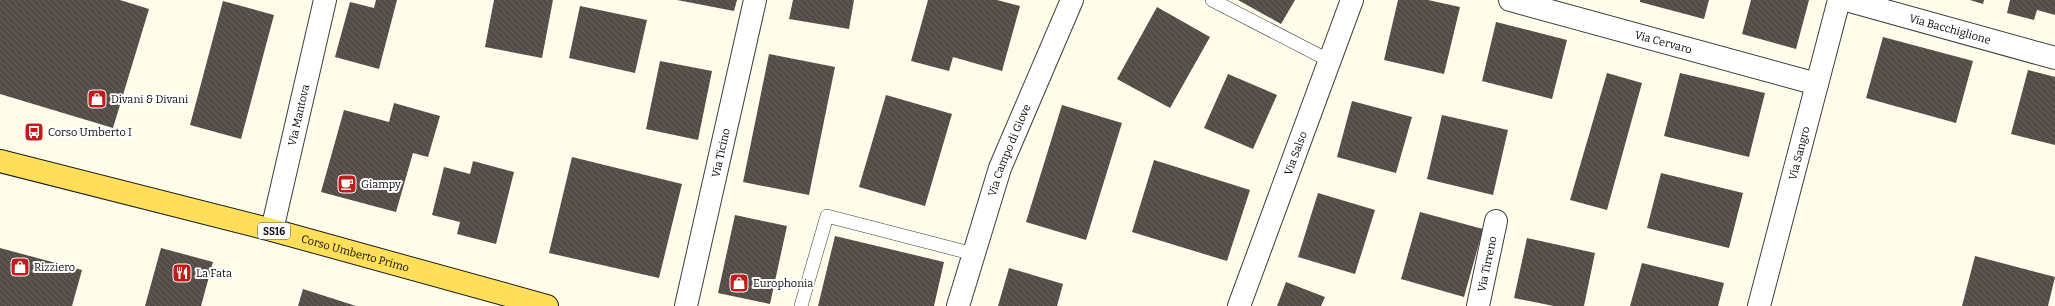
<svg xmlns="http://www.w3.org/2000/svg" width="2055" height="306" font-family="Bitter,serif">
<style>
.building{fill:url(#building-back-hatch)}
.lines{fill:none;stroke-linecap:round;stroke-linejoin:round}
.service-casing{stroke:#3e3e3e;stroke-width:14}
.minor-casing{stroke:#3e3e3e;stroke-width:24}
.primary-casing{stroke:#1c1c1c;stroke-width:24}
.service{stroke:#fff;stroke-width:13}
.minor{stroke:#fff;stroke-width:22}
.primary{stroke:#ffdf59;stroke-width:22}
.labels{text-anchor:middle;stroke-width:4;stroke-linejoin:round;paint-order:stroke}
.shield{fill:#fff;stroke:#545454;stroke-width:1}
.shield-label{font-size:10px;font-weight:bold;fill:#0b0b0b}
.street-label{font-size:11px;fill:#0b0b0b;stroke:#fff}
.poi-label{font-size:11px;fill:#0b0b0b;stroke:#fff;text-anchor:start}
</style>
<defs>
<pattern id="building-back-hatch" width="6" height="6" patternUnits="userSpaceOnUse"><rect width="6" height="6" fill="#544c47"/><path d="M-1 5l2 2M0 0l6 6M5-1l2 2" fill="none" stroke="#68615d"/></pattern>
</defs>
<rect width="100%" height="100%" fill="#fffce9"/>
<path class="building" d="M0 0H120L149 9 113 128 0 94Z
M376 0H397L379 69 335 57 350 2 374 8Z
M494 0H553L542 58 485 47Z
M677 0H737L734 11Z
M793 0H854L849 29 789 19Z
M928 0H997L1020 6 1002 71 953 57 949 71 911 61Z
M1238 0H1295L1281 24Z
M1398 0H1428L1460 7 1444 74 1384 60Z
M1640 0H1709L1704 19 1640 2Z
M1751 0H1809L1796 49 1742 34Z
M1970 0H1984L1983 4Z
M2010 0H2055V15L2037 10 2034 20 2007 13Z
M223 1 274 15 241 139 190 125Z
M580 6 647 20 635 73 569 58Z
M1157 7 1210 37 1170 108 1117 79Z
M1496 22 1567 40 1552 99 1482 81Z
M1883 37 1973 61 1956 123 1866 98Z
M769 54 835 67 809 195 743 182Z
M660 61 712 71 698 140 646 129Z
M2028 70 2055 77V145L2011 134Z
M1607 73 1642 83 1607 210 1570 200Z
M1680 73 1765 93 1749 157 1664 136Z
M1228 74 1277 95 1253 149 1204 128Z
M886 95 952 114 925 206 859 187Z
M1352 101 1412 117 1396 173 1337 157Z
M394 103 440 116 428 157 413 153 396 212 321 192 344 110 389 122Z
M1062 105 1122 123 1086 240 1026 222Z
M1442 115 1508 130 1493 195 1427 179Z
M572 157 682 184 659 278 549 253Z
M1154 160 1250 190 1227 261 1132 232Z
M473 161 514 172 496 244 457 234 460 222 432 215 444 167 470 174Z
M1661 173 1743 193 1729 248 1647 228Z
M1318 193 1375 210 1355 274 1298 257Z
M1420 212 1483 229 1464 297 1401 279Z
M735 215 787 226 770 304 718 293Z
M835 236 944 262 934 306H818Z
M1527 238 1595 253 1584 306H1554L1514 298Z
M0 248 82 270 72 306H0Z
M161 248 213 262 201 306H145Z
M1975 256 2055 277 2048 306H1962Z
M1642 263 1724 283 1718 306H1630Z
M1009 268 1063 284 1057 306H998Z
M1286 282 1325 297 1321 306H1277Z
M303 289 356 306H298Z"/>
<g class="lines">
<defs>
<path id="service" d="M1212 0 1330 61
M801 306 827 216 974 254"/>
<g id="minor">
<path id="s1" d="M1510 0 1817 84"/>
<path id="s2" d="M1846 0 2055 58"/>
<path id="s3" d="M272 230 325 0"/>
<path id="s4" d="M686 306 755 0"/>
<path id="s5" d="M958 306 1000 168 1072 0"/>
<path id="s6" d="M1239 306 1352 0"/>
<path id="s7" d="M1478 306 1496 221"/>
<path id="s8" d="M1759 306 1839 0"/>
</g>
<g id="primary">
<path id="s9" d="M0 161 272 230 547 306"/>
</g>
</defs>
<use href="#service" class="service-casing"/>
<use href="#minor" class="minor-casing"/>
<use href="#primary" class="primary-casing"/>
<use href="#service" class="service"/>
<use href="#minor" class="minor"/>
<use href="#primary" class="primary"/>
</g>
<defs>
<symbol id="shop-square" viewBox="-11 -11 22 22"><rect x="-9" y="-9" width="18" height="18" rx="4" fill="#c21b1b" stroke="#fff"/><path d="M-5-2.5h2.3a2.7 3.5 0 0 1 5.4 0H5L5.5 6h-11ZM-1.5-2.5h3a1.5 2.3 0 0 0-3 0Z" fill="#fff"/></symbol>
<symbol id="bus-square" viewBox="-11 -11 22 22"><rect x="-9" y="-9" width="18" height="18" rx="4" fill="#c21b1b" stroke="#fff"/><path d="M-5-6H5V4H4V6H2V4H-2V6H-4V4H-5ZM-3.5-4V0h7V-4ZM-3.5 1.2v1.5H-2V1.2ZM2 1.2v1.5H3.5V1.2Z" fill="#fff"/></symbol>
<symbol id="cafe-square" viewBox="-11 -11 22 22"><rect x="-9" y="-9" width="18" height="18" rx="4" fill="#c21b1b" stroke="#fff"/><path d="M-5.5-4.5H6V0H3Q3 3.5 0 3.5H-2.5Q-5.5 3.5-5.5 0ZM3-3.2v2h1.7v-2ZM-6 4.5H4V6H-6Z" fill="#fff"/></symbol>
<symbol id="restaurant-square" viewBox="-11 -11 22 22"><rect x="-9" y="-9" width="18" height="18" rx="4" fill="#c21b1b" stroke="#fff"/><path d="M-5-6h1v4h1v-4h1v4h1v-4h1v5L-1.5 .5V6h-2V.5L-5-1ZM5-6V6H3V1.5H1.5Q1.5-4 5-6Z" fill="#fff"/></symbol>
</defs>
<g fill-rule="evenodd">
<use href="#shop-square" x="86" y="88" width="22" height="22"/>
<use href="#bus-square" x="23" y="121" width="22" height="22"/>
<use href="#cafe-square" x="336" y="173" width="22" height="22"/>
<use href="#shop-square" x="9" y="256" width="22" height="22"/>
<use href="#restaurant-square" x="171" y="262" width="22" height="22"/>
<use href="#shop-square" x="728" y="272" width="22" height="22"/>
</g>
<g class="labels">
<rect class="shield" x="258" y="223" width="32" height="16" rx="3"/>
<g class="shield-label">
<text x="274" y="235">SS16</text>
</g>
<g class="street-label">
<text dy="4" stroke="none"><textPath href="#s2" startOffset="108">Via Bacchiglione</textPath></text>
<text dy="4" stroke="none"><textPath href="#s1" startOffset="159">Via Cervaro</textPath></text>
<text dy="4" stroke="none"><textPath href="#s3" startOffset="118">Via Mantova</textPath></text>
<text dy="4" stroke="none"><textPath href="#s5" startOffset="164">Via Campo di Giove</textPath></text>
<text dy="4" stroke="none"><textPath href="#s4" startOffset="157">Via Ticino</textPath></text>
<text dy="4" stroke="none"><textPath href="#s6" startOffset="163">Via Salso</textPath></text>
<text dy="4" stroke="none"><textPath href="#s8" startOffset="158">Via Sangro</textPath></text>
<text dy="4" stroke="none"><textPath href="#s9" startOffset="367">Corso Umberto Primo</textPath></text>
<text dy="4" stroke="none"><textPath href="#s7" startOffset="43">Via Tirreno</textPath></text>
</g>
<g class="poi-label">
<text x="111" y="103">Divani &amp; Divani</text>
<text x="48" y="136">Corso Umberto I</text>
<text x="361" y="188">Giampy</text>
<text x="34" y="271">Rizziero</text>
<text x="196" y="277">La Fata</text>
<text x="753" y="287">Europhonia</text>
</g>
</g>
</svg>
